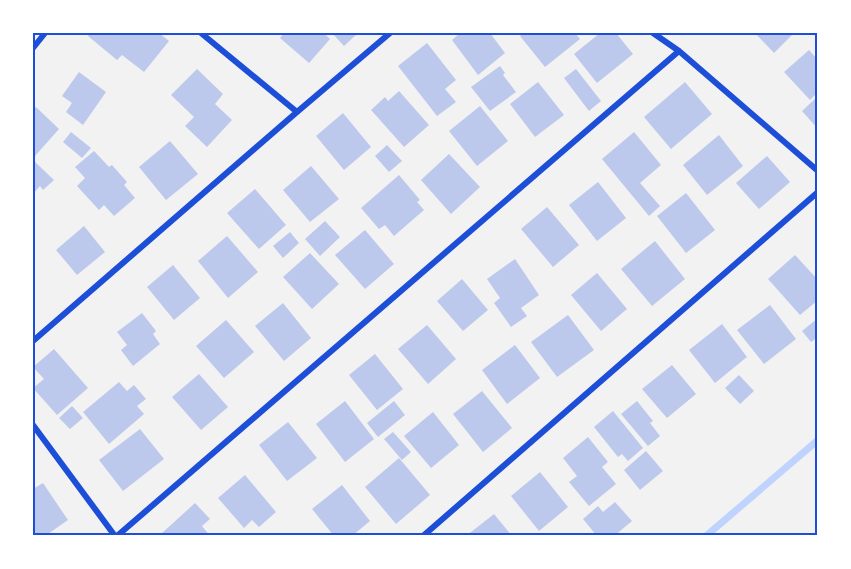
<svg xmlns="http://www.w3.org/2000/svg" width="851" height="569" font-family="'Alegreya Sans',sans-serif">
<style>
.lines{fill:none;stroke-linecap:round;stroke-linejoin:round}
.stream{stroke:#bfd3fe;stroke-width:7}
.building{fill:#bdc9ec}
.minor{stroke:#1d4ed8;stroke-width:6}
.neatline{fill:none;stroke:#1d4ed8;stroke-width:2}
</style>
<rect width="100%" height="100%" fill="#f2f2f2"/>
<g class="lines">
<path class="stream" d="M706 536 818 440"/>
</g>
<path class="building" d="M90 33H159L169 41 144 72 122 55 117 60 88 36Z
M284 33H324L330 39 309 63 280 38Z
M332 33H358L344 46Z
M460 33H490L505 53 478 75 452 40Z
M524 33H575L580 39 545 67 520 36Z
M600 33H616L633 54 597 83 574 54Z
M755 33H794L774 53Z
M427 43 456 80 445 89 456 102 437 116 398 66Z
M809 50 818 60V92L810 100 784 72Z
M500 66 505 73 503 75 516 92 490 111 471 87Z
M197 69 223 94 215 104 232 120 207 147 185 126 194 117 171 95Z
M576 69 601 101 589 111 564 78Z
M79 72 106 92 83 125 66 112 72 103 62 96Z
M538 82 564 115 535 137 510 104Z
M685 82 712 114 671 149 644 117Z
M399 91 429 125 404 147 371 110 385 97 388 101Z
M818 96V129L802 111Z
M480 106 508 141 477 166 449 131Z
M36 107 59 129 35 156 33 154V110Z
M343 113 371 147 344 170 316 136Z
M71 132 91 148 82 158 63 142Z
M634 132 661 165 640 183 660 206 649 216 602 159Z
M719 135 743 166 707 195 683 165Z
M170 141 198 174 166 200 139 167Z
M387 145 402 161 389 172 375 156Z
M94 151 109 167 112 165 127 182 124 185 135 198 114 216 104 205 99 210 77 186 85 178 75 167Z
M449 154 480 187 451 214 421 180Z
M767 156 790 182 759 209 736 183Z
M33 160 54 180 43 190 40 186 33 194Z
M311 166 339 199 310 222 283 190Z
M399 175 420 200 417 202 424 210 394 236 385 225 379 229 361 208Z
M598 182 626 218 597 241 569 205Z
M255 189 286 225 259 249 227 213Z
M686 193 715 230 686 253 657 216Z
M547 207 579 245 553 267 521 229Z
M325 221 340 237 320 256 305 239Z
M84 226 105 252 77 275 56 250Z
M365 230 394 264 365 289 335 255Z
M290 232 299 243 283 258 273 246Z
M227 236 258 272 228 298 198 261Z
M655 241 685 279 652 306 621 269Z
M310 253 339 284 312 309 283 277Z
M795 255 818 280V300L800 315 768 279Z
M515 259 539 295 521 308 527 316 511 327 494 303 500 298 487 279Z
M173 265 200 298 174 320 147 287Z
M597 273 627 309 601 331 571 295Z
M462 279 488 310 463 331 437 301Z
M283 303 311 338 284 361 255 326Z
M770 305 796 339 764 364 737 330Z
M142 313 156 331 153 334 160 344 133 366 121 350 127 345 117 332Z
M568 315 594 350 557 377 531 342Z
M818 318V337L811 342 802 331Z
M226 320 254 352 224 378 196 346Z
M722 324 747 357 715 383 689 350Z
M427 325 456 359 428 384 398 349Z
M515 345 540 378 507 404 482 370Z
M54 349 88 388 57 415 33 388 44 379 33 367Z
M375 354 403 389 377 410 349 375Z
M672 365 696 394 667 418 642 389Z
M199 374 228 407 201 430 172 397Z
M739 375 754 391 740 404 725 388Z
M119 382 127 391 134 385 146 399 137 406 144 414 109 444 83 412Z
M482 391 512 428 483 452 453 414Z
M345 401 374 439 345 462 316 424Z
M394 401 405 415 378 437 367 423Z
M637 401 653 421 650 423 660 436 648 446 621 414Z
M72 406 83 418 70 429 59 418Z
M613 411 643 448 628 461 622 454 618 457 594 427Z
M433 412 459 445 431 468 404 436Z
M288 422 317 458 287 481 259 445Z
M140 429 164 459 123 491 99 460Z
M393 432 411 452 402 460 384 439Z
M588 437 608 462 602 467 616 484 589 506 569 482 577 476 563 458Z
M646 451 663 471 640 490 624 470Z
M399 458 430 495 396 524 365 487Z
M540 472 568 507 539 531 511 496Z
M245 475 276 512 259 527 252 520 244 528 218 498Z
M43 483 68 520 45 536H33V489Z
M342 485 370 521 352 536H334L312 509Z
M615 502 632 521 614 536H597L583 519 598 506 603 512Z
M195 503 210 519 202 526 210 536H162L161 534Z
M494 514 512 536H466Z"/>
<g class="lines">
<path class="minor" d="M201 33 297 112
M653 33 679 51 818 171
M33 48 45 33
M33 341 297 112 390 33
M33 425 115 536
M117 536 679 51
M423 536 818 192"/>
</g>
<rect width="851" height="569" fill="none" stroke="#ffffff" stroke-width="69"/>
<rect x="34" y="34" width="782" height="500" class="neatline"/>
</svg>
